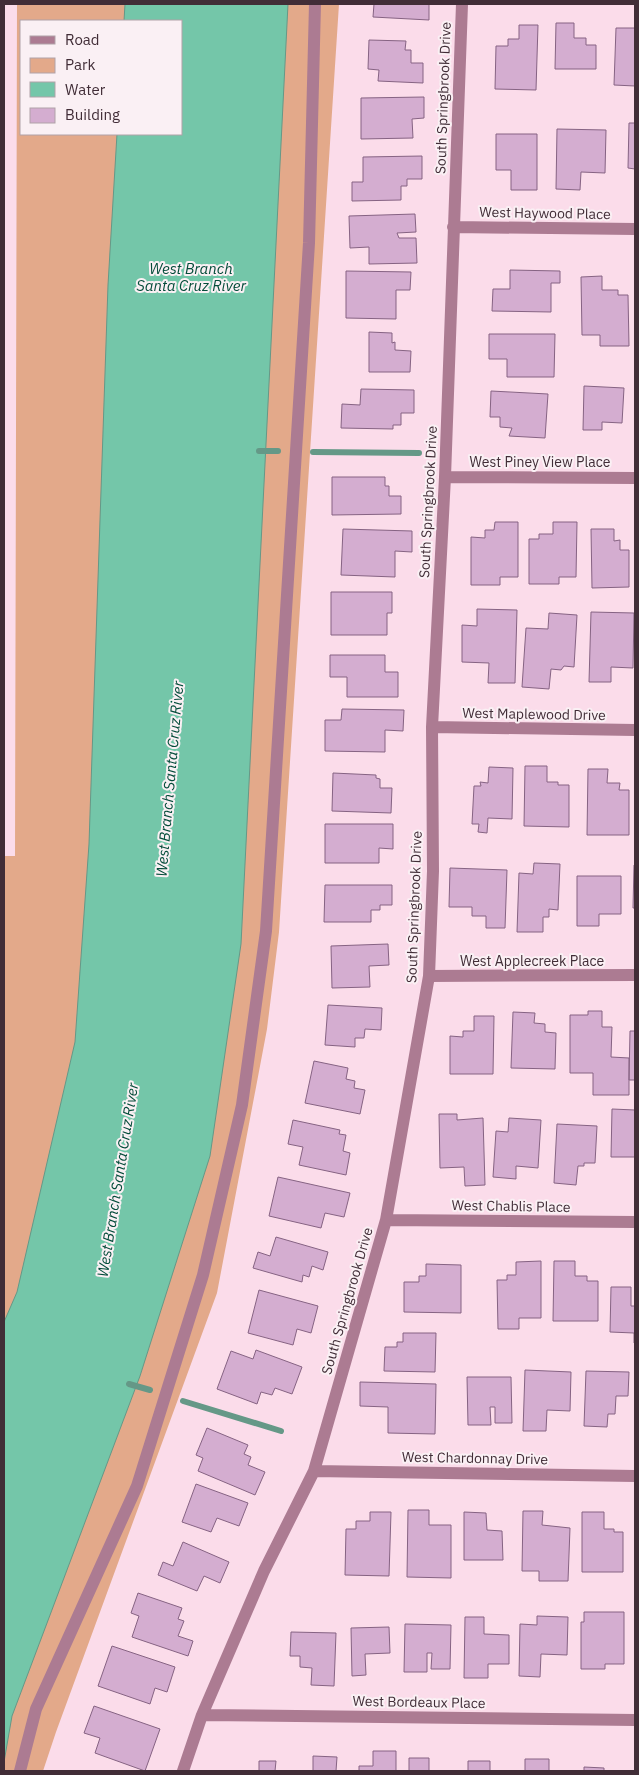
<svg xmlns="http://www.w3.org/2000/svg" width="639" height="1775" font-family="'IBM Plex Sans',sans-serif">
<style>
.green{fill:#e3a98a;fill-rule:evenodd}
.water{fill:#74c6a9;stroke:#659887}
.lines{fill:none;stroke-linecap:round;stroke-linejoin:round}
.stream{stroke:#659887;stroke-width:6}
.building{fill:#d4add0;stroke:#866383}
.minor{stroke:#ac7b92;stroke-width:12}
.labels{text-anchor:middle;stroke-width:4;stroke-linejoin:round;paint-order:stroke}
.street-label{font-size:14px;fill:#412d37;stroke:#faf0f4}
.water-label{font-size:15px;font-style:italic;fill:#044c3a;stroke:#faf0f4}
</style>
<rect width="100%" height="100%" fill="#fbdcea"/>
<path class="green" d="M17 4H339L279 932 267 1029 217 1293 56 1732 43 1771H4V856H15ZM21 21H181V134H21Z"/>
<path class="water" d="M125 4H288L241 944 210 1156 140 1376 12 1716 4 1762V1322L17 1292 75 1042 89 844 108 285 117 134H181V21H124Z"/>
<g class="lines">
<path class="stream" d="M259 451H278
M313 452 419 453
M129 1384 150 1390
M183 1401 281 1431"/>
</g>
<path class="building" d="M374 4H429V20L373 17Z
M556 23H574V38H586V45H596V69H555Z
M519 25H538L536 90 495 89 496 46H508V39H519Z
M616 28H635V86L614 85Z
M369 40 406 41 405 50H411V63H423V83L378 81 379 70 368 69Z
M424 97V118L412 119 413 138 361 139V98Z
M629 123H635V169L628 168Z
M557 129 606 130 605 173 581 172 580 190 556 189Z
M496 134H537V190H511V170H496Z
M422 156V179H407V186H401V200L352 201V182H363V157Z
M415 214 416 232 397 233 399 238H416L417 263 369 264V247L350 248 349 216Z
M510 270 560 271V283H551V312L492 311 493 289H510Z
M346 271 411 272 410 290H396V319L346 318Z
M602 276V290H618V295H628L629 346H600V335H582L581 277Z
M369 332 392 333V343L395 342V350L411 351 410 372H369Z
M489 334H555L554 377H507V359H489Z
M584 386 624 388 622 423 602 422V430H583Z
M361 389 414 390V413H401V425H393V429L341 428 342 404 360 405Z
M491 391 548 394 545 438 509 436 512 428 500 427V417H490Z
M332 477H385V486H389V496H401V514L332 515Z
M495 522H518V577H500V585H471V537L485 538V530H494Z
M553 522H577L576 577H559V584H529V539H539V534H553Z
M343 529 412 531V552L395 551V577L341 575Z
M591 529H614V541L620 540V550H629V587L592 588Z
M331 592H392V613H387V635H331Z
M477 609 517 610 515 683H488L489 663 462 662V625L477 626Z
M591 612 634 613 633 668 611 667V682H589Z
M549 613 577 615 574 667 564 666 561 670 551 669 549 689 522 687 526 628 548 629Z
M330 655H385V672H398V697H347V677H330Z
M342 709 404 710 403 731 385 730V752L325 751V720H341Z
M525 766H547V782H558V785H569V827L524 826Z
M489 767 513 768 512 819 488 818 487 833 478 832 479 824H472L474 786H481L480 782 488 783Z
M588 769H608L607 783H620L619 790H629V835H587Z
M333 773 376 775V778L380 779V788H392L391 813 332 811Z
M325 824H393V849L379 848V863H325Z
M534 863 560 864 558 910 549 909V917H543V932H517L519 873 533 874Z
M634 865H635V908H633Z
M450 868 507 870 505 928H486V916H472V907H449Z
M577 876H621V914H599V926H577Z
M325 885H392V905H380V910H371V922H324Z
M388 944 389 965 369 966 370 987 332 988 331 946Z
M328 1005 382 1008 381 1030 365 1029 364 1038H355V1047L325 1045Z
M588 1011H602V1027H612L611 1057 629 1058V1095H593V1073H570V1015H588Z
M513 1012 535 1013 534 1023 545 1024V1032L556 1033 555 1069 511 1068Z
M474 1016H494L493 1074H450V1036L463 1037V1031H474Z
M630 1031H635V1080H629Z
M314 1061 348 1068 346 1079 355 1081 354 1088 365 1090 360 1114 305 1103Z
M612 1109 635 1110V1157H611Z
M439 1114H457V1120L483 1118 485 1185 465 1186 464 1167 440 1168Z
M509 1118 541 1120 538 1168 516 1166V1179L493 1177 496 1131 508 1132Z
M293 1120 340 1130 339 1134 346 1135 343 1151 350 1153 346 1175 299 1165 303 1147 288 1144Z
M557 1124 597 1126 595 1163H584V1166H578L576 1185 554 1183Z
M278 1177 350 1193 344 1217 325 1213 321 1228 269 1216Z
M276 1237 328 1252 323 1270 312 1266 309 1277 303 1275 302 1282 253 1268 258 1252 270 1256Z
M541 1261V1318H519V1329H498L497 1280H507V1275H516V1262Z
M554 1261H575V1276H587V1281H598V1321H553Z
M426 1264 461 1265V1313L404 1312V1282H419V1276H426Z
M611 1287H631V1306H635V1343H634V1333L610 1332Z
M259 1290 318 1306 311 1333 297 1329 293 1345 248 1333Z
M403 1333H436L435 1372 384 1371 385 1347H397V1342H403Z
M256 1350 302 1367 292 1394 275 1388 272 1395 261 1392 257 1404 217 1389 231 1351 253 1359Z
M525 1370 571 1372 570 1411 547 1410 546 1431H523Z
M586 1371 629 1372 628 1396H616L615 1414H608L607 1427 584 1426Z
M467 1377H511L512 1423H495V1407H490L491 1425H468Z
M360 1382 436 1384 435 1434 388 1433V1407L360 1406Z
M207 1428 248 1445 244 1454 251 1457 248 1465 265 1472 255 1495 198 1471 203 1458 196 1455Z
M196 1484 248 1503 239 1526 217 1518 211 1532 182 1522Z
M408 1510H429V1525H451V1578L407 1577Z
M523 1511H543L542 1525 570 1528 568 1581H539V1571H522Z
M370 1512H391L389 1576 345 1575 346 1529H356V1521H370Z
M464 1512 486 1513 487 1530 502 1531 503 1560H464Z
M582 1512H604V1529H614V1532H623V1572H582Z
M183 1542 229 1562 220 1583 204 1576 197 1591 158 1575 163 1562 173 1566Z
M138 1593 182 1608 178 1619 184 1621 178 1636 193 1641 188 1656 132 1637 139 1616 131 1613Z
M584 1612H624V1664H605V1669H581V1622H584Z
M537 1616 568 1617 567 1655 541 1654 540 1677 519 1676 520 1624 537 1625Z
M465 1617H484V1634L509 1635V1664H488V1678H464Z
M405 1624 451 1625 450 1669H431L432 1653H427V1672H404Z
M389 1627 390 1653 365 1654 366 1675 352 1676 351 1628Z
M291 1632 336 1633 334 1686 311 1685 312 1668 300 1667V1656H290Z
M112 1646 175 1667 167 1692 155 1688 150 1704 98 1686Z
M94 1706 160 1729 145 1771 95 1753 100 1738 84 1733Z
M373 1751H396V1771H359V1766H373Z
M313 1756 337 1757 336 1771H313Z
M409 1758H429V1771H409Z
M525 1759H549V1771H525Z
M259 1761H276L275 1771H259Z
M468 1761H490V1771H468Z
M584 1767 604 1768V1771H584Z"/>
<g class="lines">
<path class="minor" d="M453 227 635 229
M445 477 635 478
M432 727 635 730
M429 976 635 975
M386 1220 635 1222
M314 1471 635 1476
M202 1715 635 1720
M20 1771 36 1709 137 1486 203 1275 242 1105 266 931 309 243 315 4
M183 1771 202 1715 264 1571 314 1471 386 1220 429 976 433 871 432 727 445 477 462 4"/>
</g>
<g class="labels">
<g class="street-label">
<text transform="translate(443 98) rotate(-88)" y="5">South Springbrook Drive</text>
<text transform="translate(545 213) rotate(1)" y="5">West Haywood Place</text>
<text x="540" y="467">West Piney View Place</text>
<text transform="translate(428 502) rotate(-87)" y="5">South Springbrook Drive</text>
<text transform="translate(534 714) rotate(1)" y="5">West Maplewood Drive</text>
<text transform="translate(414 907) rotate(-88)" y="5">South Springbrook Drive</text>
<text x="532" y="966">West Applecreek Place</text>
<text transform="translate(511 1206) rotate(1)" y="5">West Chablis Place</text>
<text transform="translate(347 1301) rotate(-74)" y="5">South Springbrook Drive</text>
<text transform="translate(475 1458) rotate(1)" y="5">West Chardonnay Drive</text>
<text transform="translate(419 1702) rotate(1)" y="5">West Bordeaux Place</text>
</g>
<g class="water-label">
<text x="191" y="274">West Branch<tspan x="191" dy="17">Santa Cruz River</tspan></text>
<text transform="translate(170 779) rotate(-85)" y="5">West Branch Santa Cruz River</text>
<text transform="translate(118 1180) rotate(-81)" y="5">West Branch Santa Cruz River</text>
</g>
</g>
<rect width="639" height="1775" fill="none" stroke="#412d37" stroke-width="10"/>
<rect x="20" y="20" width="162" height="115" fill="#faf0f4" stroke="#b0a2a8"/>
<rect x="30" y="36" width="25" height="8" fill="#ac7b92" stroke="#b0a2a8"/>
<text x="65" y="45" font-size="15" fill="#412d37">Road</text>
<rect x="30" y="58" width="25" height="15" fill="#e3a98a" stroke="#b0a2a8"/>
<text x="65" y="70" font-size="15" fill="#412d37">Park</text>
<rect x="30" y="82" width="25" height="15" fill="#74c6a9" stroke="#b0a2a8"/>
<text x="65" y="95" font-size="15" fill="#412d37">Water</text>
<rect x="30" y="108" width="25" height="15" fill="#d4add0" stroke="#b0a2a8"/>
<text x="65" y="120" font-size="15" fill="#412d37">Building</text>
</svg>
